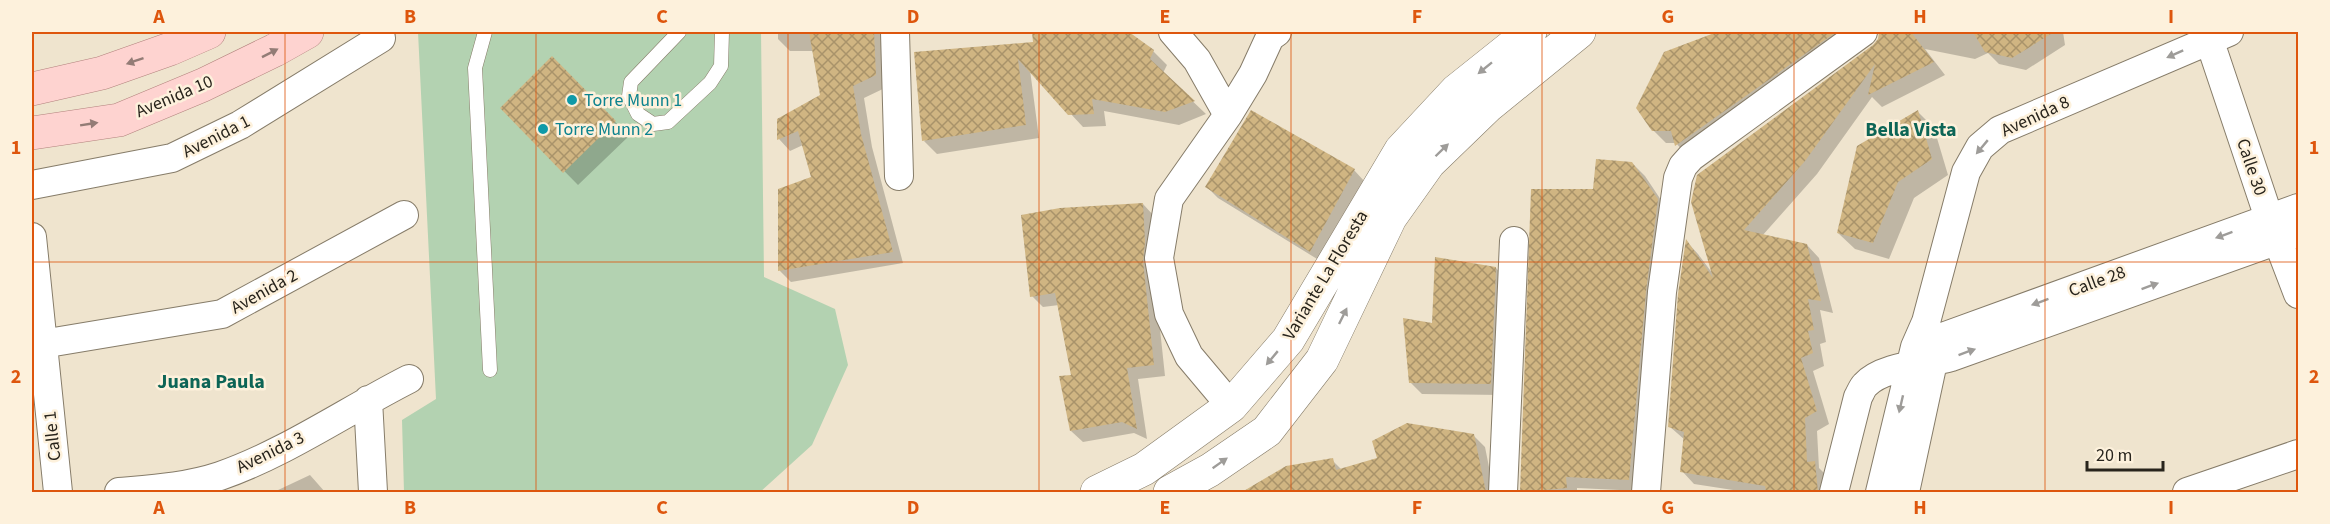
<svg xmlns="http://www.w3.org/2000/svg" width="2330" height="524" font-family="'Source Sans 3',sans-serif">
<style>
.green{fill:#b3d2b1}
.shadow{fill:#0003}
.building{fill:url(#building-cross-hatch)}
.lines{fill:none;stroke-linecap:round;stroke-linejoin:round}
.lane-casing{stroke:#867c69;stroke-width:15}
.street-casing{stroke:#867c69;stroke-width:30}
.secondary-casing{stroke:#867c69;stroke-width:34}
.primary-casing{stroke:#b2827d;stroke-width:34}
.lane{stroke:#fff;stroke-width:14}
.street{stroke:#fff;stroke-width:28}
.secondary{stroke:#fff;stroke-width:33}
.primary{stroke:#fed3d0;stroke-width:33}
.oneway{fill:#937c76}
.oneway2{fill:#9e9c99}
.grid{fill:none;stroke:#de560d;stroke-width:1.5;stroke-opacity:0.55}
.culture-dot{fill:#0f9aa8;stroke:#fdf1dc;stroke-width:2}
.labels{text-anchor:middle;stroke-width:5;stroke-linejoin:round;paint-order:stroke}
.street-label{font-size:18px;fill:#28241c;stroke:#fdf1dc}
.culture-label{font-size:18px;fill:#0d838f;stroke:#fdf1dc;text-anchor:start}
.neighbourhood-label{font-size:20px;font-weight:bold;fill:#0d6556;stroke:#fdf1dc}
.neatline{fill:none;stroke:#de560d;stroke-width:2}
.grid-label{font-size:20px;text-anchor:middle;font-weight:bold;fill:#de560d}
</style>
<defs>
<pattern id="building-cross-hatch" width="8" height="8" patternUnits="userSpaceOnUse" patternTransform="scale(1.5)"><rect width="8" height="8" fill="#d0b582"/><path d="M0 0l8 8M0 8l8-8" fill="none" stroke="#a9936a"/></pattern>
</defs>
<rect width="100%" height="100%" fill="#efe4ce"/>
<path class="green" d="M418 32H761L764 277 835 309 848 365 812 445 760 492H404L402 420 436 399Z"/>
<path class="shadow" d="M778 32H884L887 87 864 98 872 147 903 263 791 282 780 271 779 190 813 178 803 145 790 151 779 139V120L821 96 814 51H790L778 39Z
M1033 32H1093L1095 47 1103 32H1127L1153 51 1167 65 1163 73 1206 114 1179 125 1104 111 1106 126 1083 127 1030 70 1039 138 937 154 924 141 1035 43Z
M1721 32H1865L1689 158 1676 143H1666L1653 130 1665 53Z
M1881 32H2063L2065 45 2026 70 1999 64 1988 53 1975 59 1925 49 1945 75 1882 107 1872 97 1817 174 1762 236 1807 245 1819 258 1833 313 1820 310 1826 342 1820 344 1824 366 1813 371 1829 424 1817 431 1819 468 1827 476 1828 492H1746L1694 484 1682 471 1685 440 1669 426 1687 242 1698 254 1713 274 1693 202 1874 46 1880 39Z
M552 58 629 136 578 185 502 108Z
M1917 111 1934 128 1948 175 1914 198 1889 259 1855 249 1838 233Z
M1633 164 1645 176 1669 212 1640 491 1577 488V492H1521L1533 191 1594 190Z
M1354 170 1365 182 1322 262 1218 198 1207 187Z
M1143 204 1154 216V273L1165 376 1138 379 1147 439 1134 433 1083 442 1071 431 1073 376 1059 305 1043 307 1032 296Z
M1496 268 1507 280 1502 395 1422 394 1411 383 1433 325Z
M1473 435 1485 447 1494 492H1245L1287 467 1332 460 1342 470Z
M310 475 325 492H277L276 491Z"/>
<path class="building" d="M809 32H874L876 75 853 86 861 134 893 252 778 271V189L811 177 798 131 777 140V119L820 95Z
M1032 32H1129L1154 50 1150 59 1195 101 1165 112 1092 99 1094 114 1068 115 1018 59 1026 125 922 141 914 52 1033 42Z
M1717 32H1836L1675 146 1671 131H1652L1636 108 1664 52Z
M1879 32H1911L1934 62 1868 95 1875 64 1805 161 1744 230 1807 244 1821 301 1808 299 1814 330 1808 331 1813 353 1801 358 1817 411 1805 418 1807 462 1815 461 1818 492H1766L1765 486 1680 472 1684 432 1668 427 1678 294 1686 239 1713 278 1691 202 1697 175 1873 45 1878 39Z
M1973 32H2054L2012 58 1985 52Z
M552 56 616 121 563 173 500 108Z
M1251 110 1355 169 1310 252 1205 187Z
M1918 110 1932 159 1898 182 1873 243 1837 233 1857 146Z
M1596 159 1632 162 1658 199 1646 291 1629 480 1566 477 1567 488 1520 492 1531 189H1593Z
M1143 203 1145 242 1143 261 1154 365 1127 368 1137 429 1122 422 1070 431 1059 376 1071 375 1055 293 1030 297 1021 215 1060 208Z
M1435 257 1496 267 1491 384 1409 383 1403 318 1432 323Z
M1407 423 1474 434 1486 492H1242L1286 466 1333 458 1336 470 1377 458 1372 441Z"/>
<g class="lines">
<defs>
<path id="lane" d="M485 32 475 68 490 370
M679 32 631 82 629 96 638 114 653 124 668 122 710 83 721 66 722 32"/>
<path id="street" d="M895 32 899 176
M1173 32 1197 60 1228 115
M2209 39 2269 218 2298 294
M32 185 172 158 240 125 381 38
M32 237 58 492
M42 344 222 314 404 215
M1915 347 2298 208
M368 400 373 492
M1231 406 1189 356 1169 314 1159 258 1169 199 1228 115 1253 74 1270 37 1277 32
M119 492C153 489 187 487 220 476 286 453 346 411 409 379
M1503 492 1514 241
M1646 492 1662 292 1678 178 1683 166 1691 157 1863 32
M1834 492 1858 397C1860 394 1862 388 1865 385 1882 366 1927 364 1951 357L2298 233
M1880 492 1915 347 1926 322 1966 172 1980 147 2000 130 2229 32
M1905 492 1933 362 1932 345
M2187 492 2298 454"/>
<path id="secondary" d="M1097 492 1144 469 1231 406 1288 340 1401 150 1456 91 1530 32
M1170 492 1210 470 1267 431 1322 360 1390 218 1429 163 1488 106 1579 32"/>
<path id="primary" d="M32 89 102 73 170 49 209 32
M32 133 119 120 203 85 275 50 307 32"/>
</defs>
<use href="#lane" class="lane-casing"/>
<use href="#street" class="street-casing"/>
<use href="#secondary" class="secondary-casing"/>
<use href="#primary" class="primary-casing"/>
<use href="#lane" class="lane"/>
<use href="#street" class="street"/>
<use href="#secondary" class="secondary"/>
<use href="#primary" class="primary"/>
</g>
<defs><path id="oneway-solid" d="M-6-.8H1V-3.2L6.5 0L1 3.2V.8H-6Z" transform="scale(1.5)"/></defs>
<g class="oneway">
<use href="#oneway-solid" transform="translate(270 53) rotate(-27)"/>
<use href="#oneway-solid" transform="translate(135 61) rotate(161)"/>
<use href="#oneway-solid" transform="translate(89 124) rotate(-9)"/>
</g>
<g class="oneway2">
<use href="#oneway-solid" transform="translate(2175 54) rotate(156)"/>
<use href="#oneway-solid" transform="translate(1485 68) rotate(141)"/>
<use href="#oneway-solid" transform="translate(1982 147) rotate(130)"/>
<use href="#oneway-solid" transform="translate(1442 150) rotate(-44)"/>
<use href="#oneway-solid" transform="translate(2224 235) rotate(160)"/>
<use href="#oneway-solid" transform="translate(2150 286) rotate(-20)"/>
<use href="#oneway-solid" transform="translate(2040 302) rotate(160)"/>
<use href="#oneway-solid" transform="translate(1343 316) rotate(-64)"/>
<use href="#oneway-solid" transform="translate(1967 352) rotate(-20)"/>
<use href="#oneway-solid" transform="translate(1272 358) rotate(130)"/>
<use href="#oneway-solid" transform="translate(1901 404) rotate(103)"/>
<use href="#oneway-solid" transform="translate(1220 463) rotate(-35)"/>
</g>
<path class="grid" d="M285 32V492M536 32V492M788 32V492M1039 32V492M1291 32V492M1542 32V492M1794 32V492M2045 32V492M32 262H2298"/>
<g class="culture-dot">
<circle cx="572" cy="100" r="6"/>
<circle cx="543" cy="129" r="6"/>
</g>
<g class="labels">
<g class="street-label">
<text transform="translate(174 96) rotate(-23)" y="6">Avenida 10</text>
<text transform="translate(2035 116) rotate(-25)" y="6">Avenida 8</text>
<text transform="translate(216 136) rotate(-27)" y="6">Avenida 1</text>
<text transform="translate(2252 167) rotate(71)" y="6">Calle 30</text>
<text transform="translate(1325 275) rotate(-59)" y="6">Variante La Floresta</text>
<text transform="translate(2097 281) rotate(-20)" y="6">Calle 28</text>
<text transform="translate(264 291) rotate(-29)" y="6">Avenida 2</text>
<text transform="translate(52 436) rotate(-96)" y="6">Calle 1</text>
<text transform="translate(270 452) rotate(-26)" y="6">Avenida 3</text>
</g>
<g class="culture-label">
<text x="584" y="106">Torre Munn 1</text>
<text x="555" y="135">Torre Munn 2</text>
</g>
<g class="neighbourhood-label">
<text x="1911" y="136">Bella Vista</text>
<text x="211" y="388">Juana Paula</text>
</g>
</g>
<rect width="2330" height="524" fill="none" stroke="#fdf1dc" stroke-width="66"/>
<path d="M2087 461v9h76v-9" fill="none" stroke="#28241c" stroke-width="3"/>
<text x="2096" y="461" font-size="18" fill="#28241c" stroke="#fdf1dc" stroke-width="4.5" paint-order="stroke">20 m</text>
<rect x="33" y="33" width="2264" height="458" class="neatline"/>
<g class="grid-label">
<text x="159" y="23">A</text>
<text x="410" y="23">B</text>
<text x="662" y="23">C</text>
<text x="913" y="23">D</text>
<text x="1165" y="23">E</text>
<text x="1417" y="23">F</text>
<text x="1668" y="23">G</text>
<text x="1920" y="23">H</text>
<text x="2171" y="23">I</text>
<text x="16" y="154">1</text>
<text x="2314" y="154">1</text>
<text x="16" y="383">2</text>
<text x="2314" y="383">2</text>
<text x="159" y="514">A</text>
<text x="410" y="514">B</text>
<text x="662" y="514">C</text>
<text x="913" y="514">D</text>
<text x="1165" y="514">E</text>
<text x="1417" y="514">F</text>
<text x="1668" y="514">G</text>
<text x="1920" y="514">H</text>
<text x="2171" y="514">I</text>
</g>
</svg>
